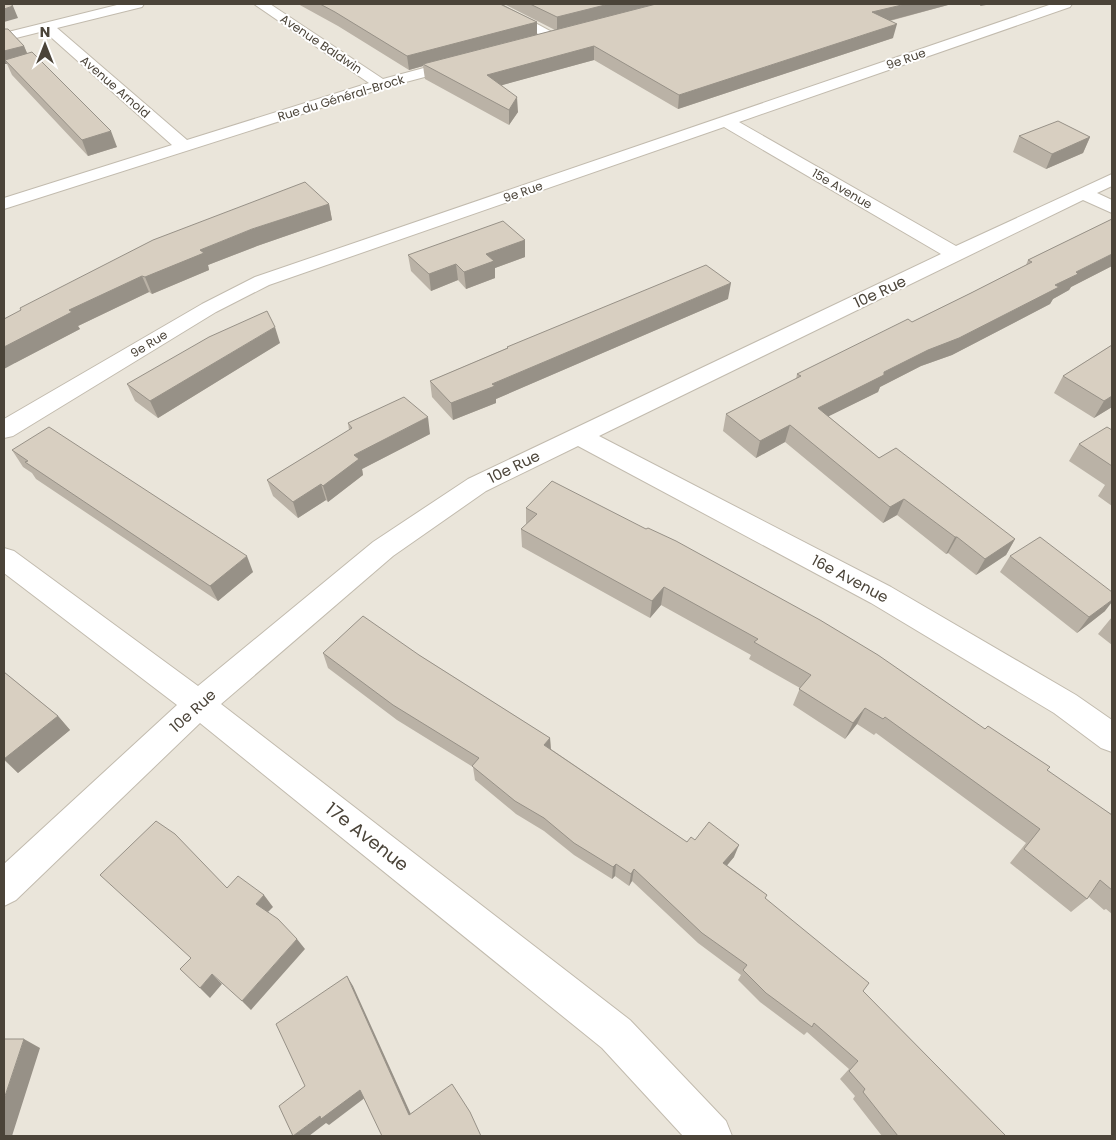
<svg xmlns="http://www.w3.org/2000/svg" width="1116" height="1140" font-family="Poppins,sans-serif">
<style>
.residential{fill:#eae5da}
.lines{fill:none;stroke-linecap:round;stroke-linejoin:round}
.minor-casing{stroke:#c2bbae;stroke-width:2}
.minor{fill:#fff;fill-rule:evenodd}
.wall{fill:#bab2a6}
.shaded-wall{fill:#979187}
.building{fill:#d8cfc1;stroke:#979187}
.labels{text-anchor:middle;stroke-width:4;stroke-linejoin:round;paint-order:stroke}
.far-street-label{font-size:12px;fill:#4b4439;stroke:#fff}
.street-label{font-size:15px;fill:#4b4439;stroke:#fff}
.near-street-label{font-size:18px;fill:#4b4439;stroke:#fff}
</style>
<rect width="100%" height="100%" fill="#f6f3ec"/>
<path class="residential" d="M4 4H1112V1136H4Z"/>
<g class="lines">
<defs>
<path id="minor" d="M121 4H144L142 7 57 28 187 140 369 83 254 4H270L383 79 461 58 469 63 466 66 387 87 4 209V198L172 145 44 31 4 41V33Z
M483 4H500L563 38 561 41H551Z
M1052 4H1072L1070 7 739 122 956 246 1112 174V186L1097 193 1112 200V213L1083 200 599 436 891 587 1076 695 1112 720V752L1101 748 1054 713 871 603 578 446 486 491 393 556 221 704 630 1020 726 1121 732 1136H683L602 1048 200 723 16 900 4 906V864L177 705 4 573V548L14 551 198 686 373 542 468 479 941 254 724 127 269 285 216 312 13 436 4 438V419L202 304 255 277Z"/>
</defs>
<use href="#minor" class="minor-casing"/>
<use href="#minor" class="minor"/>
</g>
<path class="wall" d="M298 4H500L537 22V35L555 30 504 4H960L948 5 890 21 893 38 678 109 594 60 502 85 518 112 509 125 425 79 423 66 409 70 338 26Z
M4 28 24 46 27 53 117 147 88 156 12 75 7 64H4Z
M1019 136 1090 137 1083 153 1046 169 1013 152Z
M329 204 332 220 257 246 208 265 209 270 152 294 149 292 78 326 80 329 15 363 4 319Z
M1112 219V266L1071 287 1069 290 1053 299 1050 304 952 355 921 366 880 387 878 392 828 416 879 458 1015 539 1006 555 976 575 948 553 946 554 897 515 883 523 785 442 756 458 723 431 726 414 796 379 797 374 912 322 971 293 1026 265 1028 260Z
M525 240V257L495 268V278L466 289 458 280 431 291 411 271 408 255Z
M728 299 496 399V403L453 420 432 397 430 381 507 348V347Z
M280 343 158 418 135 401 127 384Z
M1112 345V407L1094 418 1054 393 1063 376Z
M348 423 430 434 362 469 363 475 328 502 326 500 298 518 273 496 267 480 349 430Z
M1112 430V506L1098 496 1105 485 1069 461 1079 444Z
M12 450 253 572 218 601 36 479 32 473 23 467Z
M526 508 985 729 1112 815V914L1106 909 1104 910 1089 897 1087 899 1071 912 1010 863 1026 843 876 733 874 735 857 724 845 739 793 705 800 688 749 659 751 655 661 605 650 618 522 547 521 529 526 525Z
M1010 556 1105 611 1077 633 1000 572Z
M1112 617V645L1098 634Z
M323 653 419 655 550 738 551 749 687 842 695 840 734 857 727 865 767 895 765 898 863 991 1006 1136H882L853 1099 855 1096 840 1079 849 1069 807 1032 804 1035 760 1002 738 980 741 975 698 943 632 881 629 886 615 876 612 879 574 855 544 831 516 814 475 780 473 767 397 720 328 668Z
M4 672 58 716 70 730 18 773 4 760Z"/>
<path class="shaded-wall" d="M609 4H661L557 31V17Z
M906 4H960L948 5 869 26 872 12Z
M981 4H992L980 6Z
M13 6 18 18 4 22V9Z
M537 22V36L423 64V66L409 70 407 56Z
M897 24 893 38 678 109 679 95Z
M24 46 29 58 5 60 7 64H4V51Z
M594 46V60L488 89 487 75Z
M517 97 518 112 509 125V110Z
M111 131 117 147 88 156 82 140Z
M1090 137 1083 153 1046 169 1052 154Z
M329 204 332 220 257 246 208 265 209 270 152 294 145 277 200 250 252 229Z
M525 240V257L495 268V278L466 289 464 272 486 254Z
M1112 254V266L1071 287 1069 290 1053 299 1050 304 952 355 921 366 880 387 878 392 813 424 818 408 884 372 1055 285 1076 272Z
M456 264 458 280 431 291 429 274Z
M142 276 149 292 78 326 80 329 15 363 4 369V347L69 310Z
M731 283 728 299 496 399V403L453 420 451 403 492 384Z
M275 327 280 343 158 418 150 401Z
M1112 396V407L1094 418 1104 401Z
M428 417 430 434 362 469 363 475 328 502 323 486 354 455Z
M790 425 785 442 756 458 760 441Z
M321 484 326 500 298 518 293 502Z
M904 499 897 515 883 523 890 507Z
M955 537H957L948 553 946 554Z
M1015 539 1006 555 976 575 985 559Z
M247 556 253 572 218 601 210 586Z
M664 587 661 605 650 618 652 601Z
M1112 600V602L1105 611 1077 633 1089 617Z
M865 708 857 724 845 739 853 723Z
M58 716 70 730 18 773 4 759Z
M550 738 551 752 544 745Z
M739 845 734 857 719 875 723 863Z
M616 864 615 876 612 879 613 867Z
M634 869 632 881 629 886 631 874Z
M264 895 273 907 265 915 256 904Z
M297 939 305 949 251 1010 242 1001Z
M212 974 222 984 210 998 200 988Z
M347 976 353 986 414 1121 409 1115Z
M24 1039 40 1048 12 1136H4V1099Z
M360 1090 366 1097 329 1125 326 1123 309 1136H293L320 1116Z"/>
<path class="building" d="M4 4H10L13 6 4 9Z
M320 4H500L537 22 407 56 335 12Z
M530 4H609L557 17Z
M656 4H906L872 12 897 24 679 95 594 46 487 75 517 97 509 110 423 64Z
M4 29H8L24 46 4 51Z
M32 52 111 131 82 140 5 60Z
M1058 121 1090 137 1052 154 1019 136Z
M305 182 329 204 252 229 200 250 204 253 145 277 142 276 69 310 72 312 4 347V319L21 310 20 308 153 240Z
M1112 219V254L1076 272 1078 274 1055 285 1059 287 959 338 928 350 884 372V375L818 408 879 458 896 448 1015 539 985 559 957 537H955L904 499 890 507 790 425 760 441 726 414 801 376 797 374 908 319 912 322 971 293 1032 262 1028 260Z
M503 221 525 240 486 254 494 261 464 272 456 264 429 274 408 255Z
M706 265 731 283 492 384 495 386 451 403 430 381 508 348 507 347Z
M267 311 275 327 150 401 127 384 209 337Z
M1112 345V396L1104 401 1063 376Z
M404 397 428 417 354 455 359 459 323 486 321 484 293 502 267 480 352 428 348 423Z
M49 427 247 556 210 586 25 462 28 461 12 450Z
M1107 427 1112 430V466L1079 444Z
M552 481 646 529 648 528 676 541 820 620 878 655 985 729 988 726 1050 767 1047 770 1112 815V890L1100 880 1087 899 1024 849 1040 829 885 717 883 719 865 708 853 723 799 689 811 675 754 642 758 639 664 587 652 601 521 529 537 514 526 508Z
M1040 537 1112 592V600L1089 617 1010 556Z
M363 616 419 655 550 738 544 745 687 842 691 837 695 840 709 822 739 845 723 863 767 895 765 898 869 983 863 991 1006 1136H898L863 1092 865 1089 849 1071 858 1061 814 1023 812 1027 766 993 743 970 747 965 702 933 634 869 631 874 616 864 613 867 574 843 544 818 515 801 472 766 479 758 393 705 323 653Z
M4 672 58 716 4 759Z
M156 821 175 834 227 888 238 876 264 895 256 904 278 919 297 939 242 1001 212 974 200 988 180 969 191 958 100 875Z
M347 976 409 1115 452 1084 470 1112 481 1136H382L360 1090 321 1119 320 1116 293 1136 279 1106 305 1086 276 1024Z
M4 1039H24L4 1099Z"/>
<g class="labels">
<g class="far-street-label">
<text transform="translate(321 44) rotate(34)" y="4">Avenue Baldwin</text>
<text transform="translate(906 59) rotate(-19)" y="4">9e Rue</text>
<text transform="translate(115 87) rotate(41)" y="4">Avenue Arnold</text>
<text transform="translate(341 98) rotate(-17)" y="4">Rue du Général-Brock</text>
<text transform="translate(842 189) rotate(30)" y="4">15e Avenue</text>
<text transform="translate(523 192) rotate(-19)" y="4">9e Rue</text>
<text transform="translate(149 344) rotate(-31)" y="4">9e Rue</text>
</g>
<g class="street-label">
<text transform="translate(880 292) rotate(-25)" y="5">10e Rue</text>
<text transform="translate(514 467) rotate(-26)" y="5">10e Rue</text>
<text transform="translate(850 579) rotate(28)" y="5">16e Avenue</text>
<text transform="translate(193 711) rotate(-42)" y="5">10e Rue</text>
</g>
<g class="near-street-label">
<text transform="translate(367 837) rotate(38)" y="6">17e Avenue</text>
</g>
</g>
<rect width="1116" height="1140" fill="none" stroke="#4b4439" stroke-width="10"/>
<g transform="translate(45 45)" stroke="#ffffff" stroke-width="4" paint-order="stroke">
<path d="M0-4L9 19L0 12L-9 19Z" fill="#4b4439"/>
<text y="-8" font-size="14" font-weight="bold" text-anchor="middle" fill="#4b4439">N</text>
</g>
</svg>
